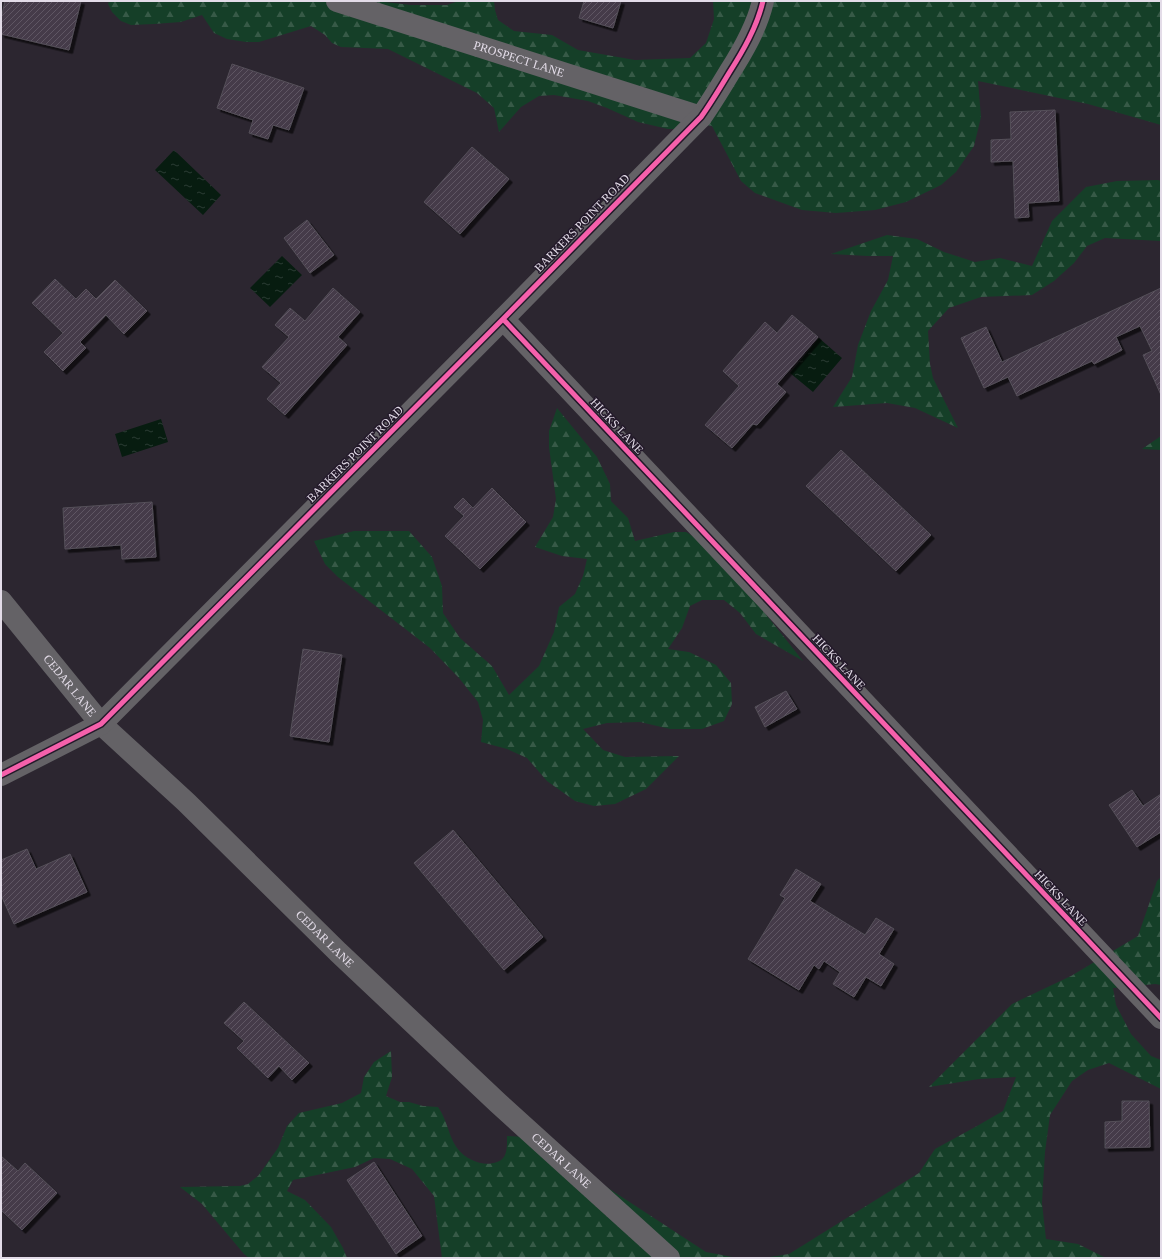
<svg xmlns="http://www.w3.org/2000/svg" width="1162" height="1259" font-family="Georgia,serif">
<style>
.forest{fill:url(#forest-firs)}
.water{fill:url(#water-ripples)}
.building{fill:url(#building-hatch);stroke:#555059;filter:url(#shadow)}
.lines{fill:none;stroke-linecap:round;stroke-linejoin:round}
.minor{stroke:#646266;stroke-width:22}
.tertiary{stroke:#646266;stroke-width:22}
.cycleway-casing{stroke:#23192a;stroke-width:8}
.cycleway{stroke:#f560ab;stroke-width:5}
.labels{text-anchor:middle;stroke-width:3;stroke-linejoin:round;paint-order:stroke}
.street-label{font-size:12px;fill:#e3dce8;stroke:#23192a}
</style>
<defs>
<pattern id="forest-firs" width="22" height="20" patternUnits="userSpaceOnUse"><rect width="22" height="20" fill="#153f28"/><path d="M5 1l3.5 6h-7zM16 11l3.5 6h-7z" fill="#375a47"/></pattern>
<pattern id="water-ripples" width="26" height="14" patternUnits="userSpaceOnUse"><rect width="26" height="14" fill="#071c10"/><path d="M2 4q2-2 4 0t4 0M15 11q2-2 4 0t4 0" fill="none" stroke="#2b3c33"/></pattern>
<pattern id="building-hatch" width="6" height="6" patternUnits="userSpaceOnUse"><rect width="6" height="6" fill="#443a4a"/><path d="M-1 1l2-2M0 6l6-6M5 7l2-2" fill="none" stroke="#5f5664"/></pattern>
<filter id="shadow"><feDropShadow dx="3.5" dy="3.5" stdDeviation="0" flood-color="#0009"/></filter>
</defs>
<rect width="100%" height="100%" fill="#2c2630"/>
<path class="forest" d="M109 1H376L411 5H447L459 1H494L495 10 498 20 514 31 552 35 578 50 635 60 690 58 706 43 714 19 713 1H1161V125L1088 104 978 81 981 117 974 146 956 172 941 185 906 202 875 210 836 213 802 210 755 193 741 181 712 126 701 124 684 129H668L638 122 607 108 588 101 554 95 539 96 521 107 499 132 494 108 477 93 388 49 341 47 332 43 325 35 311 26 259 42H246L227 39 214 33 202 15 181 22 154 24 131 25 121 21 112 12 108 4Z
M1158 180 1161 181V241L1105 238 1087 246 1074 263 1054 281 1032 295 981 297 949 308 928 331 930 364 933 378 958 428 915 408 887 403 833 407 852 377 858 345 871 311 888 280 893 256H868L831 254 887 235 917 239 944 252 975 262 1000 258 1032 266 1052 221 1086 187 1117 181Z
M557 408 597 457 610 484 611 501 628 518 635 541 674 532H686L706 544 744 587 803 661 756 634 740 613 724 600H702L690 606 682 628 668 649 689 652 716 665 731 683 732 704 724 721 702 729H670L640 722 607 723 583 729 603 750 625 757 679 756 646 789 615 804 594 806 575 801 547 781 527 758 507 749 481 742 483 720 478 702 459 678 430 648 338 577 325 564 314 541 354 531H409L432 557 442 586 443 613 460 638 492 666 509 695 539 666 554 632 559 607 575 594 583 576 587 559 562 556 535 547 553 517 556 499 549 447V431Z
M1161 436V450L1142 449Z
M1161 877V985L1155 984 1113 988 1116 1005 1131 1034 1151 1056 1161 1060V1089L1109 1063 1088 1070 1072 1081 1050 1115 1045 1152 1042 1203 1046 1239 1078 1244 1106 1258H763L789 1254 919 1173 935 1149 977 1126 1003 1111 1016 1077 979 1079 929 1087 1012 1004 1071 976 1138 936 1157 881Z
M391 1051 392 1077 386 1096 400 1102H409L423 1106 438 1107C451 1125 448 1149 472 1160 480 1164 489 1165 497 1162 508 1159 507 1146 507 1136L526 1137 550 1150 706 1252 738 1258H442L434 1196 412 1169 390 1159 374 1158 355 1167 293 1180 287 1191 305 1200 331 1227 343 1248 347 1258H249L244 1254 202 1204 180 1187 240 1186 248 1184 258 1176 278 1148 287 1126 299 1113 342 1103 361 1093 364 1077 374 1062Z"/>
<path class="water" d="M174 150 221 195 203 215 155 170Z
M282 256 302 275 270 307 250 288Z
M819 338 842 358 813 392 790 373Z
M161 419 168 442 122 457 115 434Z"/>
<path class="building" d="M5 1H81L69 50 1 34V19Z
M584 1H621L613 28 579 18Z
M232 64 304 88 289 130 273 125 268 139 249 133 253 120 217 108Z
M1055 110 1059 201 1028 203 1029 217 1015 218 1013 161 991 162V140L1011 139 1010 112Z
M472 147 509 179 460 234 424 202Z
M307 220 334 255 310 273 284 238Z
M55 279 76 299 86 289 96 299 115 280 147 311 124 334 106 315 80 342 86 348 63 371 44 352 63 333 32 303Z
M333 288 360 312 338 337 347 345 285 415 267 399 281 383 262 367 289 337 275 325 290 308 305 321Z
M1161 288V395L1143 355 1152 351 1140 326 1116 337 1122 350 1094 364 1092 361 1017 396 1008 377 984 388 961 338 986 327 1002 362Z
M792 315 818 337 777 384 786 392 757 425 753 424 732 448 705 425 739 386 723 371 765 322 777 333Z
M841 450 931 535 896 571 806 486Z
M492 488 526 522 480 569 445 536 464 516 454 507 463 498 473 508Z
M152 502 156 557 122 559 121 545 65 549 63 508Z
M303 649 342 655 329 742 290 736Z
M786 691 797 709 765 727 755 707Z
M1132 790 1143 806 1161 794V832L1137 847 1109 805Z
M453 830 543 937 504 970 414 863Z
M27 849 36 869 70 854 87 892 14 924 1 895V860Z
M796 869 821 884 810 901 865 935 876 918 894 929 879 954 894 964 881 986 866 977 854 997 833 984 840 972 824 961 819 969 814 965 799 990 748 959 785 898 780 895Z
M244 1002 309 1063 292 1080 279 1066 268 1078 237 1048 244 1041 224 1023Z
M1122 1101H1149L1150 1147 1105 1148V1122L1122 1121Z
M1 1156 18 1171 25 1163 57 1193 22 1230 1 1210Z
M374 1162 422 1236 396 1254 347 1180Z"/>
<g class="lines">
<g class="minor">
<path id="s1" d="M337 1 701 117C711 103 720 88 729 73 743 51 757 27 763 1"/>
<path d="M503 319 1161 1018"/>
<path id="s2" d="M1 601 101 724 186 802 338 952 498 1103 669 1258"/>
</g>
<path class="tertiary" d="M1 775 101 724 503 319 701 117"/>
<defs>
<path id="cycleway" d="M503 319 1161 1018
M1 775 101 724 503 319 701 117C711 103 720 88 729 73 743 51 757 27 763 1"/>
</defs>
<use href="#cycleway" class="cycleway-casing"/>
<use href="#cycleway" class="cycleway"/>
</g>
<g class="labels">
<g class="street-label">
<text dy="4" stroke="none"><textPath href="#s1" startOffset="191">PROSPECT LANE</textPath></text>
<text transform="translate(582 223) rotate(-46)" y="4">BARKERS POINT ROAD</text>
<text transform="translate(617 426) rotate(47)" y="4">HICKS LANE</text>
<text transform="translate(355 454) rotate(-45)" y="4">BARKERS POINT ROAD</text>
<text transform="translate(839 662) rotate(47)" y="4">HICKS LANE</text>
<text dy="4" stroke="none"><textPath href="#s2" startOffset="109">CEDAR LANE</textPath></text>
<text transform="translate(1061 898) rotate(47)" y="4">HICKS LANE</text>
<text dy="4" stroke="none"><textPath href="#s2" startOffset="469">CEDAR LANE</textPath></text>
<text dy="4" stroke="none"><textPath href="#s2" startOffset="793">CEDAR LANE</textPath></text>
</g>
</g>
<rect width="1162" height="1259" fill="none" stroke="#e3dce8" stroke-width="4"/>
</svg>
